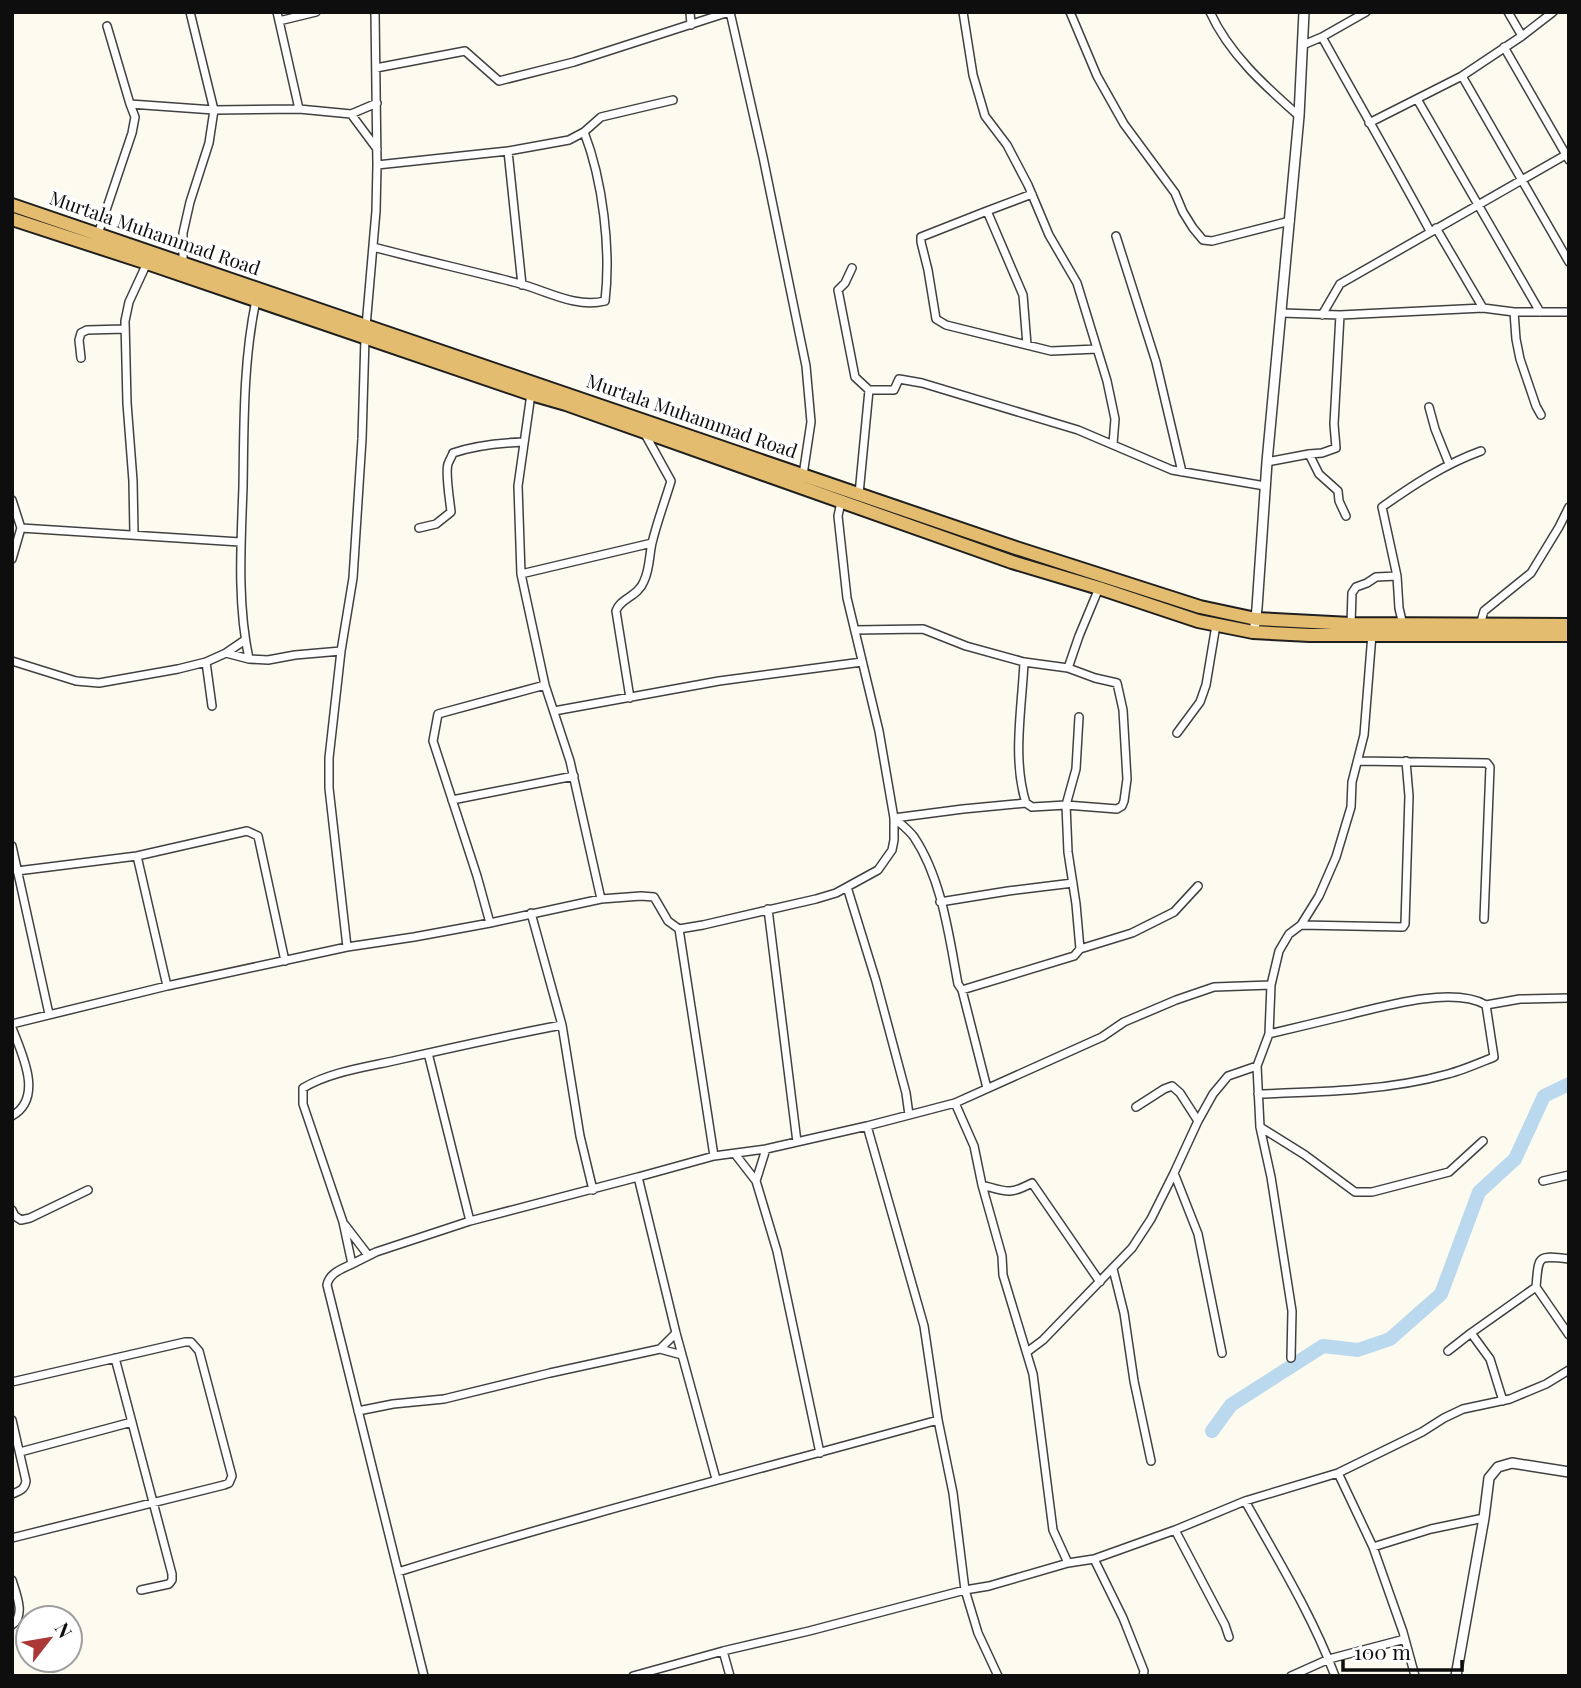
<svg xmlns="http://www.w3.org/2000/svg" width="1581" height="1688" font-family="'Playfair Display',serif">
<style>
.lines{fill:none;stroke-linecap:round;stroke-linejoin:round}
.river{stroke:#bbd9ee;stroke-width:14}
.minor-casing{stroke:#414141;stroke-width:10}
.tertiary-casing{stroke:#414141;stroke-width:12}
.trunk-casing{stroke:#1f1f1f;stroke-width:16}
.minor{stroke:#fff;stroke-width:7}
.tertiary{stroke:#fff;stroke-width:9}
.trunk{stroke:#e4bc70;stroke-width:12}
.labels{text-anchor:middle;stroke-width:7;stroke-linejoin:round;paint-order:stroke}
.street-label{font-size:19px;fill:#0e0e0e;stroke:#fff}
</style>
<rect width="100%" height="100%" fill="#fdfbf0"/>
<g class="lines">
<path class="river" d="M1212 1431 1231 1405 1323 1346 1358 1350 1390 1339 1441 1294 1479 1192 1515 1159 1544 1096 1569 1084"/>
<defs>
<path id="minor" d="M277 12 299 109
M690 12 691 25
M730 12 763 157 806 366 811 422 803 475
M963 12 973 75 985 116 1007 145 1028 185 1049 235 1077 283 1107 381 1115 419 1113 444
M1070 12 1097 76 1124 124 1175 193 1183 212 1193 228 1203 240 1212 241 1290 221
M1210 12C1229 54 1265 86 1299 116
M1508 12 1522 36
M279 21 316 12
M107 26 130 104
M1322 37C1358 102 1395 166 1430 231
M1303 45 1322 37 1366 12
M1504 47 1569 160
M376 68 465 51 499 81 574 62 729 12
M1462 76 1569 262
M1417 99 1540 312
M351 114 377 149
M1369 123 1462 76 1522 36 1553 12
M508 151 522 285
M377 165 508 151 569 140 584 132 601 117 673 100
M987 211 921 237V242L928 270 936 319 946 325 1051 351 1097 349
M1436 228 1483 308
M98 234 132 133 135 117 130 104 214 110 299 109 351 114 377 103
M1116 236 1156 362 1182 472
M373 247C422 260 472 271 521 284 549 292 576 308 605 301 611 250 603 181 584 132
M183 263V233L190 202 209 143 214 110 190 12
M852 268 845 283 838 290 855 377 869 390
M1514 312 1516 339 1520 359 1536 406 1541 415
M1282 313 1340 315 1483 308 1514 312H1569
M1322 315 1340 284 1569 153
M1027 345 1023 295 987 211 1032 194
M81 358 79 340 81 333 87 330 125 329
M531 394 518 486 521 574 545 685 570 761 601 899
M1429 407 1435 429 1449 464
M1309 454 1319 474 1338 491 1339 501 1346 516
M1267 462 1309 454 1322 453 1336 448 1334 424 1340 315
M859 494 869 390H894L899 379 922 383 1078 430 1172 470 1265 486
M12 500 21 528 12 559
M21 528 240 542
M419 528 436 524 451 512C450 501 445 473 448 464 448 463 453 454 453 453 476 445 499 443 523 442
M134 534 133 481 127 403 125 321 129 302 147 263
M521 574 652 543
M1351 624 1352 593 1356 587 1367 583 1376 577 1397 576
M1403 625 1399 608 1397 576 1382 507C1413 485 1445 464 1481 451
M1480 625 1484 611 1531 573 1559 527 1569 507
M855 630 923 629 966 646 1024 662 1068 668 1095 678 1117 683 1123 710 1127 779 1124 801 1122 806 1117 809 1066 805 1032 807 1026 803 963 809 894 818
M226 653 245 640
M249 659C237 603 241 544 243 487 244 425 243 362 256 300
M12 661 76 681 99 683 178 669 206 662 226 653 249 659 268 660 295 655 341 651
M206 662 212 706
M1024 662C1022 708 1012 759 1026 803
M1068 668 1079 636 1099 588
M630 698 616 611C620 598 638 597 644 581 650 568 649 556 652 543 657 522 665 501 671 481L645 434
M554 711 719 681 862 662
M1079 717 1076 769 1066 805 1068 852 1076 904 1080 949
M1177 733 1200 702 1206 685 1216 625
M1358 761 1487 763 1490 767 1484 919
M452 800 574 776
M894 818C901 824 909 830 914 837 942 879 949 936 958 984L962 990 1074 956 1080 949 1132 933 1174 912 1198 886
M12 846 49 1014
M137 856 167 986
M17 871 137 856 247 831 258 836 285 961
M847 887 876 981 906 1093 909 1115
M940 902 1008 891 1073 883
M768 909 797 1142
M531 913 562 1025 580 1136 593 1190
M490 923 477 876 433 741 438 714 545 685
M1301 925 1403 927 1405 924 1409 796 1406 761
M679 929 714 1156
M347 947 329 788V758L341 651 353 578 362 439 365 338 376 211 377 165 375 12
M962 990 987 1088
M12 1024 167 986 347 947 414 937 490 923 601 899 641 896 654 897 668 921 679 929 703 925 816 899 836 893 878 870 892 850 894 840V818L879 731 847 598 838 516 841 502
M12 1028C22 1054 44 1098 12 1116
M1269 1034C1295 1028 1322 1021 1348 1015 1384 1006 1453 986 1486 1005L1520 999 1569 998
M428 1053 470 1221
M1258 1094C1321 1092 1387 1091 1448 1074 1463 1070 1479 1063 1494 1057L1486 1005
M955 1103 974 1146 982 1185 1002 1256 1003 1275 1033 1374 1053 1530 1068 1563
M1136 1107 1164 1089 1172 1086 1180 1093 1198 1121
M867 1126 924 1326 938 1420 953 1493 965 1590 978 1633 998 1676
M1260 1127 1305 1155 1355 1192H1372L1449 1172 1483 1141
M735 1154 756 1181 777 1251 820 1453
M1174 1173 1198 1234 1222 1353
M756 1181 766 1149
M1543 1181 1569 1175
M982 1185C1007 1192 1009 1195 1032 1183L1100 1282
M12 1210 15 1216 21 1220 30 1218 88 1190
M345 1225 368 1255
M352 1264 376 1252 470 1221 638 1177
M1113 1269 1124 1313 1134 1381 1151 1461
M1536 1287 1569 1335
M1471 1333 1536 1287C1539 1256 1536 1255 1569 1259
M660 1349 676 1333
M1448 1351 1471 1333 1490 1359 1503 1401
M1027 1352 1043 1340 1132 1248 1151 1219 1174 1173 1198 1121 1213 1094 1228 1076 1257 1066
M115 1358 172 1574V1580L169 1584 141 1590
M1291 1358 1292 1311 1271 1177 1260 1127 1257 1066 1269 1034 1271 985 1279 951 1289 934 1301 925 1319 896 1336 857 1351 807 1352 782 1364 735 1372 634
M12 1382 185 1342H191L199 1351 232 1476 229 1483 224 1485 12 1538
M358 1411 393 1404 444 1399 550 1373 660 1349 682 1355
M12 1420 26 1481C25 1489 20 1491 12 1494
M20 1452 132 1422
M1338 1473 1373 1547 1403 1632 1415 1676
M716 1479 676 1333 638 1177 714 1156 766 1149 867 1126 955 1103 1102 1037 1124 1022 1176 1000 1214 987 1271 985
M1245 1501C1277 1558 1312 1615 1335 1676
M1175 1530 1225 1625 1229 1637
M1373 1547 1431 1529 1484 1518
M1094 1559 1123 1618 1144 1671 1143 1676
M398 1572C576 1516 758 1470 938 1420
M12 1580C16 1594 26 1615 12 1625
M723 1651 730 1676
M424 1676 327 1285C329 1273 342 1269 352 1264L343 1222 303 1104V1088C332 1071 368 1067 402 1059 455 1047 508 1035 562 1025
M633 1676 723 1651 809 1631 965 1590 989 1586 1068 1563 1094 1559 1175 1530 1245 1501 1338 1473 1422 1432 1444 1418 1463 1409 1510 1399 1546 1384 1569 1370
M1291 1676 1329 1659 1405 1639"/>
<path id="tertiary" d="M1255 624 1257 608 1267 462 1299 116 1304 12
M1456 1676 1484 1518 1489 1478 1498 1467 1512 1463 1569 1472"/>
<path id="trunk" d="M12 205 1016 548 1200 607 1256 619 1351 624 1569 625
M12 219 147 263 531 394 566 404 1012 562 1099 588 1198 621 1253 632 1310 635H1569"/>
</defs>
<use href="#minor" class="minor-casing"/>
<use href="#tertiary" class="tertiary-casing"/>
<use href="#trunk" class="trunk-casing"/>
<use href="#minor" class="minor"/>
<use href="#tertiary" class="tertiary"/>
<use href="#trunk" class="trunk"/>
</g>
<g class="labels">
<g class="street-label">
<text transform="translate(155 233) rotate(19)" y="7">Murtala Muhammad Road</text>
<text transform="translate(692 416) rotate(19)" y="7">Murtala Muhammad Road</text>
</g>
</g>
<rect width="1581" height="1688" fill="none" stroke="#0e0e0e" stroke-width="28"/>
<g transform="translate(49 1639) rotate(59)"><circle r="33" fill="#ffffff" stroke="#9f9f9f" stroke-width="2"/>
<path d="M0-5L12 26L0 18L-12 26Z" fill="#ac3737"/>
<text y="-10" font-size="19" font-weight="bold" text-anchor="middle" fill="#0e0e0e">N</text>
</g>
<path d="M1343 1660v10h119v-10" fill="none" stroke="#0e0e0e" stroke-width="3.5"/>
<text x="1354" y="1660" font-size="21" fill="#0e0e0e" stroke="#ffffff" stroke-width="5" paint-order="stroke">100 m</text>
</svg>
